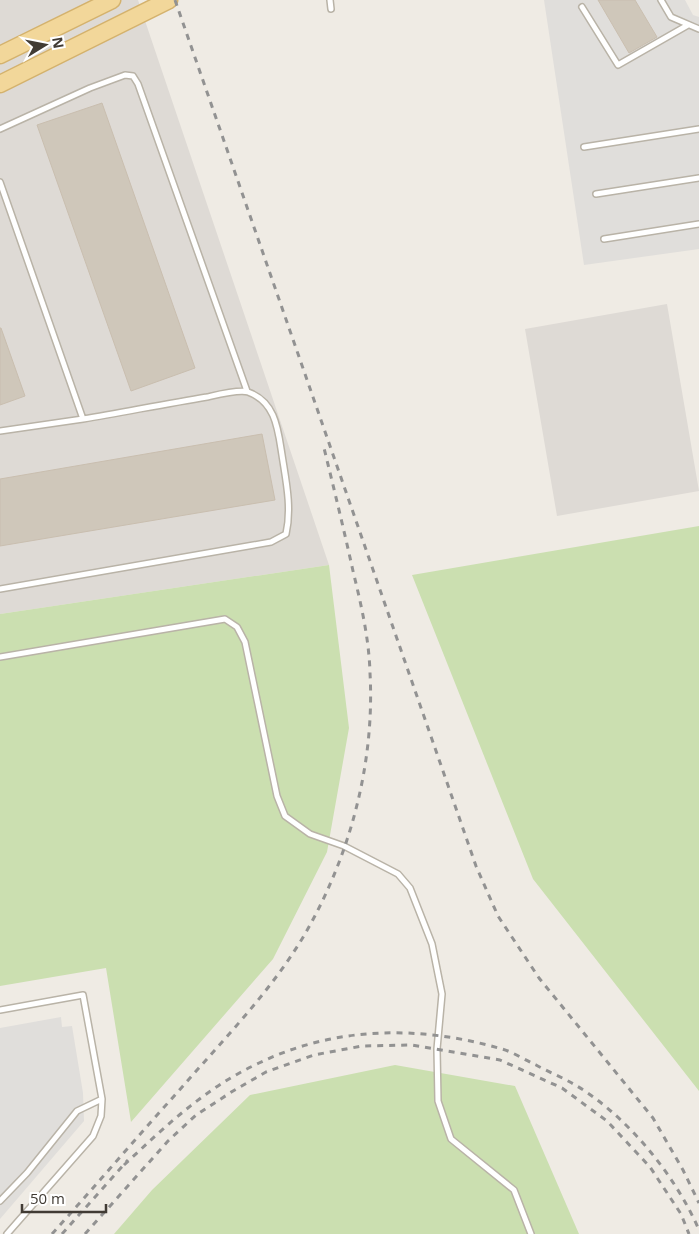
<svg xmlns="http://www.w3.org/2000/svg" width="699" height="1234" font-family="'Open Sans',sans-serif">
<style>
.industrial{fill:#dedad5}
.green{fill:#cbdfb0}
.parking{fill:#e0dedb}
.building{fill:#cfc7ba;stroke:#c9beaf}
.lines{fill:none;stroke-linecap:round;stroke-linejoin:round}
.service-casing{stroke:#b9b3a7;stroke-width:8}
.primary-casing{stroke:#d4b26d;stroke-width:19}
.service{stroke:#fff;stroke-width:5}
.primary{stroke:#f2d79a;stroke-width:16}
.rail{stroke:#929292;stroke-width:3;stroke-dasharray:6 6;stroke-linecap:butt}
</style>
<rect width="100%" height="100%" fill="#efebe4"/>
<path class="industrial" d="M0 0H138L329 565 0 614Z
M667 304 699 491 557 516 525 329Z"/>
<path class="green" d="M699 526V1091L533 879 412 575Z
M329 565 349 728 327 852 273 959 131 1122 106 968 0 986V614Z
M395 1065 515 1086 579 1234H114L152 1190 250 1095Z"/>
<path class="parking" d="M544 0H598L629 53 657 37 635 0H685L693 15 699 17V249L584 265Z
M61 1017 62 1027 72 1026 83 1093 84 1121 0 1219V1028Z"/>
<path class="building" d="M598 0H635L657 37 629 53Z
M102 103 195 368 131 391 37 125Z
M0 328H1L25 396 0 405Z
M262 434 275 500 0 546V479Z"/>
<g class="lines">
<defs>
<path id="service" d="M330 0 331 9
M661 0 671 17 699 29
M582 7 618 65 688 25
M0 129 90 88 125 75 133 76 138 84 247 391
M584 147 699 129
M0 182 83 419 0 431
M596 194 699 178
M604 239 699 224
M0 589 271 542 286 534C292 508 286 481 282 455 278 430 276 402 248 392 240 389 216 395 207 397 165 404 124 412 83 419
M0 657 225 619 237 627 245 642 277 796 285 816 310 834 344 846 398 874 410 888 432 944 442 994 437 1049 438 1101 451 1139 514 1190 531 1234
M0 1010 83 995 102 1099 77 1111 27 1173 0 1201
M7 1234 93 1136 101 1116 102 1099"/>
<path id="primary" d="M0 55 112 0
M0 84 169 0"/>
</defs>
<use href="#service" class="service-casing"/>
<use href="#primary" class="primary-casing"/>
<use href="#service" class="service"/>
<use href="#primary" class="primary"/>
<path class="rail" d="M175 0 476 866 498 916 539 978 653 1118 683 1170 699 1203
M124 1165C167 1125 205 1088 259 1063 336 1026 420 1025 502 1049 513 1052 525 1060 536 1065 547 1071 559 1076 570 1082 624 1112 675 1174 699 1230
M52 1234C96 1185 139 1135 183 1086 224 1039 269 993 302 939 349 860 375 765 370 673 369 638 361 604 353 571 344 530 334 489 324 448
M62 1234 128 1160
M85 1234 168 1141 196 1115 233 1091 266 1072 314 1055 362 1046 412 1045 500 1060 562 1088 607 1121 650 1167 681 1214 689 1234"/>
</g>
<g transform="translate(45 45) rotate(80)" stroke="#ffffff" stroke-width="4" paint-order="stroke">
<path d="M0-4L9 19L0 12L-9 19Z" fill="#413b34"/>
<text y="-8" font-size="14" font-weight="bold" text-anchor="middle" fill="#413b34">N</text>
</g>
<path d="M22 1204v8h84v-8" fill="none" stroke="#413b34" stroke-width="2.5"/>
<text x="30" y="1204" font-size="15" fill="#413b34" stroke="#ffffff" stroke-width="4" paint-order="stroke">50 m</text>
</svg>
